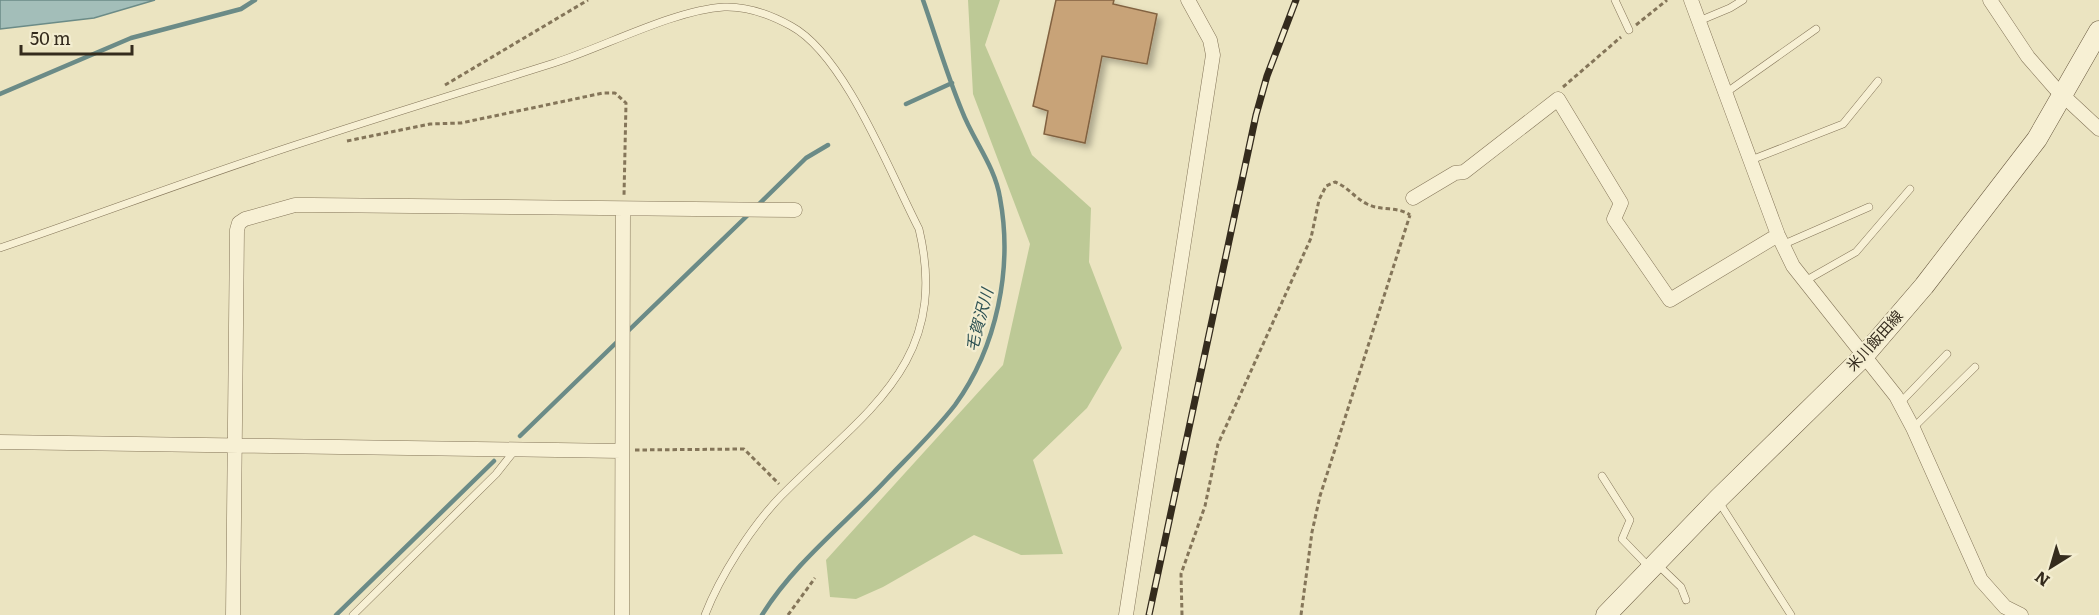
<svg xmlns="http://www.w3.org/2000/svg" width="2099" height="615" font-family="Literata,'Noto Sans JP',serif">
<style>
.green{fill:#bdc996}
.water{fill:#a3beb9;stroke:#6b8b87;stroke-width:1.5}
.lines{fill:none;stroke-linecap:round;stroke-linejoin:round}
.stream{stroke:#6b8b87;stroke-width:4.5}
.building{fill:#c8a378;stroke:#826241;stroke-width:1.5;filter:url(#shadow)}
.service-casing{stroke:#847559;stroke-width:8}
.minor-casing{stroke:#847559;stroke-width:15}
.secondary-casing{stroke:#66563d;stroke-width:21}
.path{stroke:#847559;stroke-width:3;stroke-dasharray:4.5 3;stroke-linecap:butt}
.service{stroke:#f7f0d4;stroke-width:7}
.minor{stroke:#f7f0d4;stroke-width:14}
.secondary{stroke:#f7f0d4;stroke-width:20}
.rail-casing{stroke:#342b1d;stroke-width:7}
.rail{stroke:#f3edd0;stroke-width:4.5;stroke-dasharray:14;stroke-linecap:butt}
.labels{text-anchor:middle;stroke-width:4.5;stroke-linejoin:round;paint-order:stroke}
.street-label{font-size:15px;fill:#342b1d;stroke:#f3edd0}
.water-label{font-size:16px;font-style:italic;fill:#2d5153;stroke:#f3edd0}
</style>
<defs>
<filter id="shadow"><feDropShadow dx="4.5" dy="4.5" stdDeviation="3" flood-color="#0004"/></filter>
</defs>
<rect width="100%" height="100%" fill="#ebe4c1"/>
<path class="green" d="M968 0H1000L985 45 1032 155 1091 208 1089 262 1122 348 1087 408 1033 460 1063 554 1021 555 974 535 883 587 856 599 830 597 826 560 1003 365 1030 244 973 94Z"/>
<path class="water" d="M0 0H155L94 18 0 29Z"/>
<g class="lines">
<path class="stream" d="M0 94 131 38 241 9 255 0
M906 104 952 83
M756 207 806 158 828 145
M627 332 750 213
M520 436 619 340
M336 615 494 461
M762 615C794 563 846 523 887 479 910 455 935 431 955 405 997 347 1013 268 1000 198 995 166 973 140 962 111 947 75 936 37 923 0"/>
</g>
<path class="building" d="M1056 0H1114L1113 4 1157 14 1147 64 1102 56 1085 143 1044 134 1048 111 1033 106Z"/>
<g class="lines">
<defs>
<path id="service" d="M1615 0 1629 30
M1699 21 1730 8 1743 0
M1727 92 1816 29
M1751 160 1843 124 1878 81
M1782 245 1869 207
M0 248C106 212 210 172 317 138 396 112 475 88 554 63 604 47 674 10 724 7 746 6 771 15 791 26 845 55 890 173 919 229 951 364 864 412 781 496 752 526 720 576 705 615
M1805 281 1856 252 1910 189
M1900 403 1947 354
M1913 428 1975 367
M1602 476 1630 520 1622 539 1650 568
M1719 502 1791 615
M1657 564 1681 587 1686 600
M353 615 496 474 515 450"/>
<path id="minor" d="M1691 0 1778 235 1793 266 1896 396 1913 428 1981 580 2005 607 2021 615
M1990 0 2028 57 2055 88 2099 129
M1413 198 1455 173 1464 172 1558 99 1621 203 1614 219 1670 300 1778 235
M0 442 621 451
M233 615 237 230 239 223 245 219 295 205H312L795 210
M622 615 623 209
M1126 615 1213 55 1210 40 1188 0"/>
<path id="secondary" d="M1606 615 1718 499 1863 357 1924 286 2037 139 2099 31"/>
</defs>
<use href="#service" class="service-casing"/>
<use href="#minor" class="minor-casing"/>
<use href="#secondary" class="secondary-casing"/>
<path class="path" d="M1636 25 1667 0
M445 85 588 0
M1563 87 1621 37
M347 141 430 124 461 123 603 93H615L626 103 624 196
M635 450 744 449 779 484
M788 615 815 578
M1182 615 1181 574 1205 506 1218 444 1311 238 1319 200 1326 186 1335 182C1348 187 1355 198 1367 204 1380 211 1397 206 1410 215
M1301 615 1312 532 1320 496 1410 215"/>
<use href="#service" class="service"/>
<use href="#minor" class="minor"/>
<use href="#secondary" class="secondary"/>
<defs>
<path id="rail" d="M1149 615 1256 115 1267 76 1296 0"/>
</defs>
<use href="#rail" class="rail-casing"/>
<use href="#rail" class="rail"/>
</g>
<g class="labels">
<g class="street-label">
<text transform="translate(1875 341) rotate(-48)" y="5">米川飯田線</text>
</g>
<g class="water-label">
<text transform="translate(979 320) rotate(-75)" y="6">毛賀沢川</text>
</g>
</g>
<g transform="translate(2051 567) rotate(217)" stroke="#f3edd0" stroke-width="4.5" paint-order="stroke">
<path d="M0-4.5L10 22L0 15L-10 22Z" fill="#342b1d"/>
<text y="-9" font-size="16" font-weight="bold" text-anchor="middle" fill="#342b1d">N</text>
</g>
<path d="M21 45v9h111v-9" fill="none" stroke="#342b1d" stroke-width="3"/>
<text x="30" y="45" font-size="18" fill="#342b1d" stroke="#f3edd0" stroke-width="4.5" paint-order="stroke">50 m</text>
</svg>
